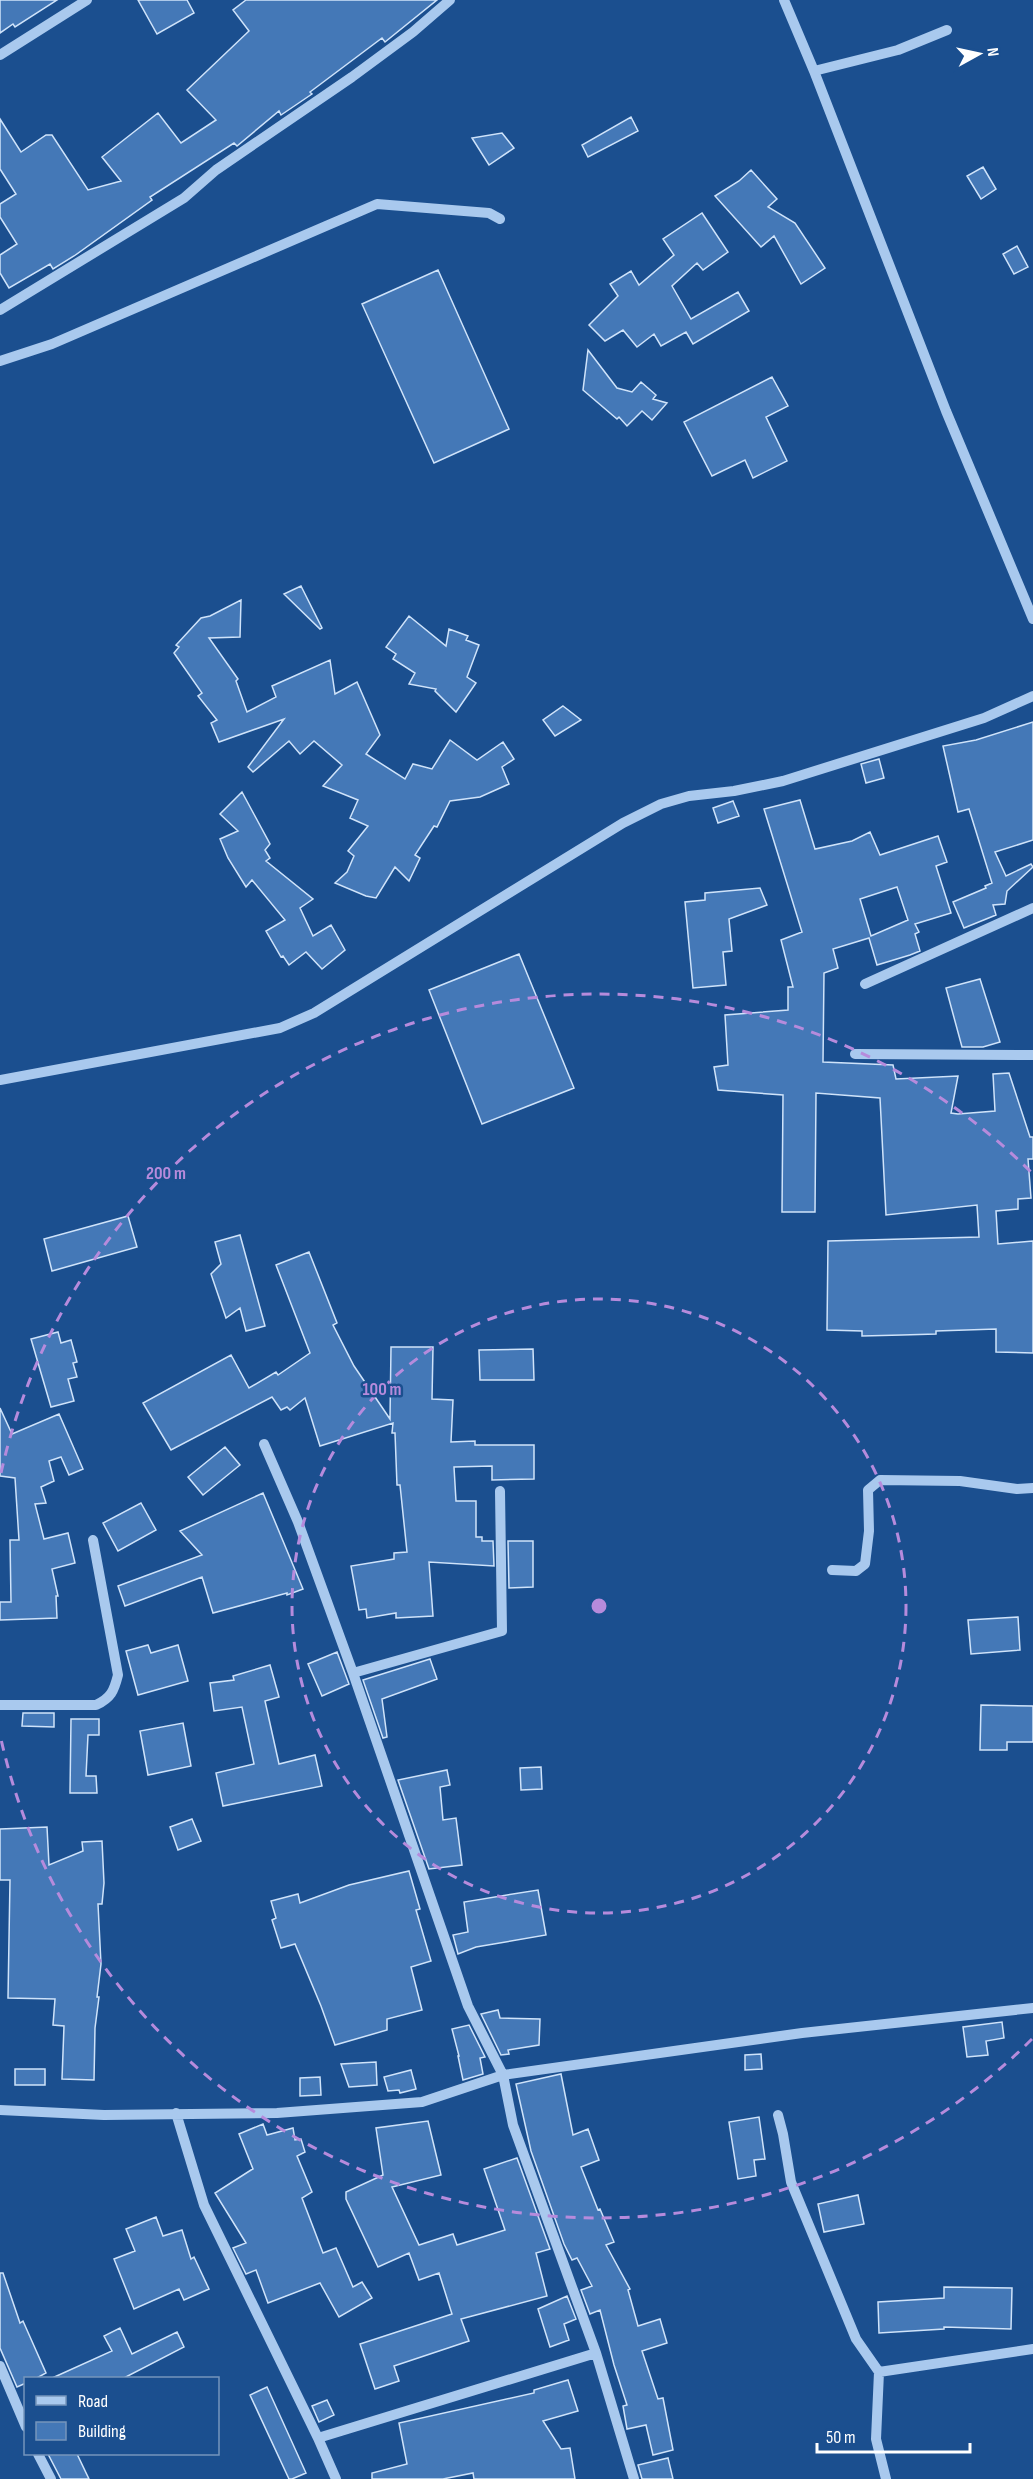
<svg xmlns="http://www.w3.org/2000/svg" width="1033" height="2479" font-family="'Sofia Sans Condensed',sans-serif">
<style>
.building{fill:#4478b7;stroke:#cfe3fa;stroke-width:1.5;fill-rule:evenodd}
.lines{fill:none;stroke-linecap:round;stroke-linejoin:round}
.minor{stroke:#a9c9ee;stroke-width:10}
.ring{fill:none;stroke:#b68bdc;stroke-width:3;stroke-dasharray:10 8}
.centre{fill:#b68bdc;stroke:#1b4f8f;stroke-width:3}
.ring-label{font-size:18px;text-anchor:middle;font-weight:bold;fill:#b68bdc;stroke:#1b4f8f;stroke-width:5;stroke-linejoin:round;paint-order:stroke}
</style>
<rect width="100%" height="100%" fill="#1b4f8f"/>
<path class="building" d="M0 0H57L15 27 13 24 0 33Z
M138 0H187L194 13 157 34Z
M246 0H437L385 42 382 38 310 92 312 94 281 115 279 111 237 146 234 143 150 197 152 200 74 256 53 269 50 264 9 288 0 273V255L17 244 0 217V204L16 194 0 169V119L21 152 46 135H52L88 190 121 181 102 157 158 113 181 143 216 120 187 90 249 31 233 10Z
M631 117 638 131 588 157 582 145Z
M502 133 514 148 489 165 472 138Z
M983 167 996 189 981 199 967 176Z
M751 170 777 199 768 207 795 223 825 268 801 284 774 236 761 247 715 196 739 181Z
M702 213 728 252 703 270 697 263 672 286 691 319 738 292 749 311 693 344 686 332 661 346 654 334 637 347 623 330 605 341 589 325 618 296 610 284 631 271 639 285 674 255 663 239Z
M1017 246 1028 267 1014 274 1003 254Z
M438 270 509 429 434 463 362 304Z
M588 350 617 388 632 392 641 382 656 395 653 399 667 403 652 420 642 411 627 426 619 417 617 419 583 390Z
M772 377 788 406 766 417 787 461 753 478 745 460 712 476 684 422Z
M301 586 322 628 320 629 284 594Z
M241 600 240 637 209 638 238 679 236 681 247 712 276 697 272 686 330 660 335 694 357 682 380 735 366 754 405 779 413 764 432 769 450 740 477 760 503 742 514 759 502 767 509 784 480 797 450 801 437 827 434 826 415 855 420 858 409 881 395 867 376 898 366 896 335 883 347 872 354 856 348 851 368 826 350 818 358 800 323 786 342 765 314 741 300 754 289 741 253 772 248 767 284 719 219 742 211 723 217 720 198 696 202 693 174 653 179 647 176 645 201 618 210 616Z
M409 616 446 646 449 629 468 636 466 640 479 645 467 677 476 683 456 712 435 691 436 689 409 684 415 673 393 659 396 654 386 647Z
M563 706 581 720 555 736 543 720Z
M1033 722V840L995 852 1006 876 1031 864 1033 867 1007 891 1005 904 993 905 996 915 964 928 953 902 986 888 985 886 992 883 969 809 958 812 943 746 976 740Z
M879 759 884 778 866 783 861 764Z
M242 792 270 844 265 850 270 858 266 861 313 899 300 908 313 936 331 925 345 950 322 969 306 952 289 965 283 956 281 957 266 931 285 920 252 880 246 887 228 858 220 839 238 831 220 814Z
M800 800 815 849 852 841 870 832 880 855 938 836 947 862 936 866 951 913 915 924 919 932 915 934 920 951 910 955 877 965 869 938 833 949 838 968 824 973 823 1062 893 1065 896 1079 958 1076 951 1113 958 1114 995 1111 993 1074 1009 1073 1030 1137H1033V1159H1028L1031 1198 1018 1199V1209L996 1211 998 1244 1033 1241V1353L996 1352V1329L936 1331V1334L902 1335 862 1336V1331L827 1330 828 1241 979 1237 977 1205 886 1215 880 1098 816 1093 815 1212H782L783 1095 718 1090 714 1067 728 1065 725 1015 788 1010V987H793L781 940 802 932 764 809ZM897 887 908 920 871 936 860 899Z
M733 801 739 816 718 823 713 808Z
M760 888 767 905 729 919 732 951 723 952 726 985 693 988 685 902 705 900V893Z
M519 954 574 1088 482 1124 429 990Z
M980 979 1000 1042 983 1047H962L946 988Z
M128 1216 137 1247 52 1271 44 1239Z
M240 1235 265 1326 246 1331 240 1308 226 1318 211 1274 221 1264 215 1242Z
M309 1252 337 1323 333 1325 354 1366 390 1419 391 1347H433L432 1399 453 1400 451 1442 475 1441V1445H534V1479L492 1480V1466L454 1467 456 1501H476V1537H482V1541H493L494 1566 429 1562 433 1616 396 1618V1613L367 1618 366 1609 359 1610 351 1566 394 1559V1553L407 1552 400 1485H397L395 1433H392L393 1423 320 1446 305 1398 290 1410 287 1407 281 1410 272 1397 171 1450 143 1403 231 1355 249 1388 276 1372 278 1375 310 1353 276 1265Z
M58 1332 61 1343 71 1340 77 1362 73 1363 77 1377 68 1379 74 1401 51 1407 31 1339Z
M533 1349 534 1380H480L479 1350Z
M0 1408 12 1434 59 1414 83 1469 69 1475 61 1457 49 1461 54 1481 41 1487 46 1503 35 1504 44 1539 68 1533 75 1563 52 1569 58 1596H56L57 1618 0 1620V1602H11L10 1540H19L15 1478 0 1476Z
M225 1447 240 1465 203 1495 188 1477Z
M263 1493 303 1589 287 1595V1593L213 1613 202 1577 125 1606 118 1586 202 1555 180 1531Z
M141 1503 156 1530 118 1551 103 1523Z
M508 1541H533V1587L509 1588Z
M1018 1617 1020 1650 971 1654 968 1620Z
M148 1645 151 1653 178 1645 188 1681 138 1695 126 1651Z
M337 1652 349 1684 322 1696 308 1664Z
M430 1659 437 1679 382 1699 387 1737 383 1738 363 1680Z
M270 1665 279 1697 265 1701 279 1764 315 1755 322 1786 223 1806 216 1773 254 1764 242 1707 214 1711 210 1683 234 1680 233 1676Z
M981 1705 1033 1706V1742H1007V1750H980Z
M23 1713H54V1727L22 1726Z
M71 1719H99V1735H88L86 1776H96L97 1793H70Z
M183 1723 191 1766 148 1775 140 1731Z
M541 1767 542 1789 521 1790 520 1768Z
M447 1770 450 1785 440 1787 443 1820 456 1818 462 1865 429 1869 398 1780Z
M192 1819 201 1841 178 1850 170 1827Z
M47 1827 49 1865 83 1851 82 1842 102 1841 104 1883 102 1904H98L101 1964 97 1997H99L95 2028 94 2080 62 2079 64 2026 53 2025 55 1999 8 1998 10 1880H0V1829Z
M409 1871 420 1909 416 1910 431 1961 411 1967 422 2010 387 2019V2030L335 2045 321 2006 295 1944 281 1948 272 1920 276 1918 271 1901 298 1894 300 1903 349 1885Z
M538 1890 546 1935 476 1947 458 1954 453 1935 468 1932 464 1902Z
M498 2010 500 2018 540 2019 539 2045 508 2050 509 2054 501 2055 481 2014Z
M1002 2022 1004 2038 986 2041 988 2055 967 2057 963 2027Z
M469 2025 485 2057 480 2058 483 2074 463 2080 458 2056H459L452 2029Z
M761 2054 762 2069 745 2070V2055Z
M376 2062 377 2085 349 2087 341 2064Z
M15 2069H45V2085H15Z
M411 2070 416 2089 400 2093 399 2090 388 2091 384 2077Z
M561 2074 573 2135 588 2129 599 2160 581 2167 598 2210 600 2209 614 2242 606 2245 630 2289 628 2290 638 2326 660 2319 667 2343 642 2351 658 2399 663 2398 673 2450 653 2455 646 2425 627 2429 623 2406 627 2405 614 2365 600 2310 590 2314 581 2290 592 2286 577 2258 572 2260 564 2244 531 2151 516 2084Z
M320 2077 321 2095 300 2096V2078Z
M759 2117 765 2159 754 2160 756 2176 738 2179 729 2122Z
M428 2121 441 2175 392 2187 419 2245 453 2234 457 2245 505 2230 484 2169 517 2158 550 2249 536 2253 547 2296 461 2319 469 2341 394 2366 399 2381 375 2389 360 2344 452 2314 439 2273 419 2280 409 2253 378 2267 346 2199V2192L383 2175 376 2128Z
M263 2124 267 2135 293 2128 295 2140 301 2139 305 2152 297 2156 312 2192 302 2198 323 2253 336 2248 353 2287 362 2282 372 2298 339 2317 320 2283 268 2303 256 2270 246 2274 233 2248 246 2243 215 2193 251 2170 253 2169 239 2134Z
M858 2195 864 2224 824 2232 818 2204Z
M156 2217 163 2236 182 2230 191 2259 194 2257 209 2289 184 2300 179 2289 134 2309 114 2259 135 2251 126 2229Z
M0 2273H3L20 2323 23 2321 46 2373 35 2379H26V2383L17 2387 0 2348Z
M944 2287 1012 2288 1011 2329 944 2327V2329L879 2333 878 2302 944 2298Z
M567 2296 576 2319 564 2324 569 2340 550 2347 538 2309Z
M120 2328 132 2354 177 2332 184 2347 122 2379H50L112 2351 104 2336Z
M568 2380 578 2411 543 2421 561 2449 570 2448 575 2479H474L473 2473 443 2479H372V2473L407 2464 399 2423 534 2393V2390Z
M267 2387 306 2473 292 2479H289L250 2395Z
M327 2400 334 2415 319 2422 312 2406Z
M48 2454H77L89 2479H61Z
M668 2458 673 2479H642L638 2465Z"/>
<g class="lines">
<path class="minor" d="M784 0 814 71 946 411 1033 619
M0 55 87 0
M814 71 898 50 947 30
M0 310 184 198 216 170 352 77 413 32 450 0
M0 361 52 344 377 204 489 213 500 219
M865 984 1033 908
M855 1054 1033 1055
M0 1080 280 1028 314 1013 623 823 661 804 689 796 734 791 783 781 984 718 1033 696
M264 1444 298 1522 353 1673 468 2006 503 2075 513 2125 596 2353 634 2479
M832 1570 856 1571 865 1564 869 1531 868 1490 880 1480 960 1481 1017 1489 1033 1488
M353 1673 502 1631 500 1491
M0 1705H96C111 1698 114 1691 118 1675L93 1540
M0 2110 104 2115 277 2113 422 2102 503 2075 802 2033 1033 2008
M176 2113 204 2205 318 2438 336 2479
M778 2115 783 2134 791 2182 856 2339 879 2372 876 2439 886 2479
M0 2366 26 2427
M879 2372 1033 2349
M318 2438 596 2353
M38 2454 51 2479"/>
</g>
<g class="ring">
<circle cx="599" cy="1606" r="307"/>
<path d="M1032 2039A613 613 0 0 1 1 1739M1 1473A613 613 0 0 1 1032 1173"/>
</g>
<circle cx="599" cy="1606" r="9" class="centre"/>
<g class="ring-label">
<text x="166" y="1179">200 m</text>
<text x="382" y="1395">100 m</text>
</g>
<rect x="24" y="2377" width="195" height="78" fill="#1b4f8f" stroke="#7695bc" stroke-width="1.5"/>
<rect x="36" y="2396" width="30" height="9" fill="#a9c9ee" stroke="#7695bc" stroke-width="1.5"/>
<text x="78" y="2407" font-size="18" fill="#ffffff">Road</text>
<rect x="36" y="2422" width="30" height="18" fill="#4478b7" stroke="#7695bc" stroke-width="1.5"/>
<text x="78" y="2437" font-size="18" fill="#ffffff">Building</text>
<g transform="translate(979 54) rotate(82)" stroke="#1b4f8f" stroke-width="4.5" paint-order="stroke">
<path d="M0-4.5L10 22L0 15L-10 22Z" fill="#ffffff"/>
<text y="-9" font-size="16" font-weight="bold" text-anchor="middle" fill="#ffffff">N</text>
</g>
<path d="M817 2443v9h153v-9" fill="none" stroke="#ffffff" stroke-width="3"/>
<text x="826" y="2443" font-size="18" fill="#ffffff" stroke="#1b4f8f" stroke-width="4.5" paint-order="stroke">50 m</text>
</svg>
